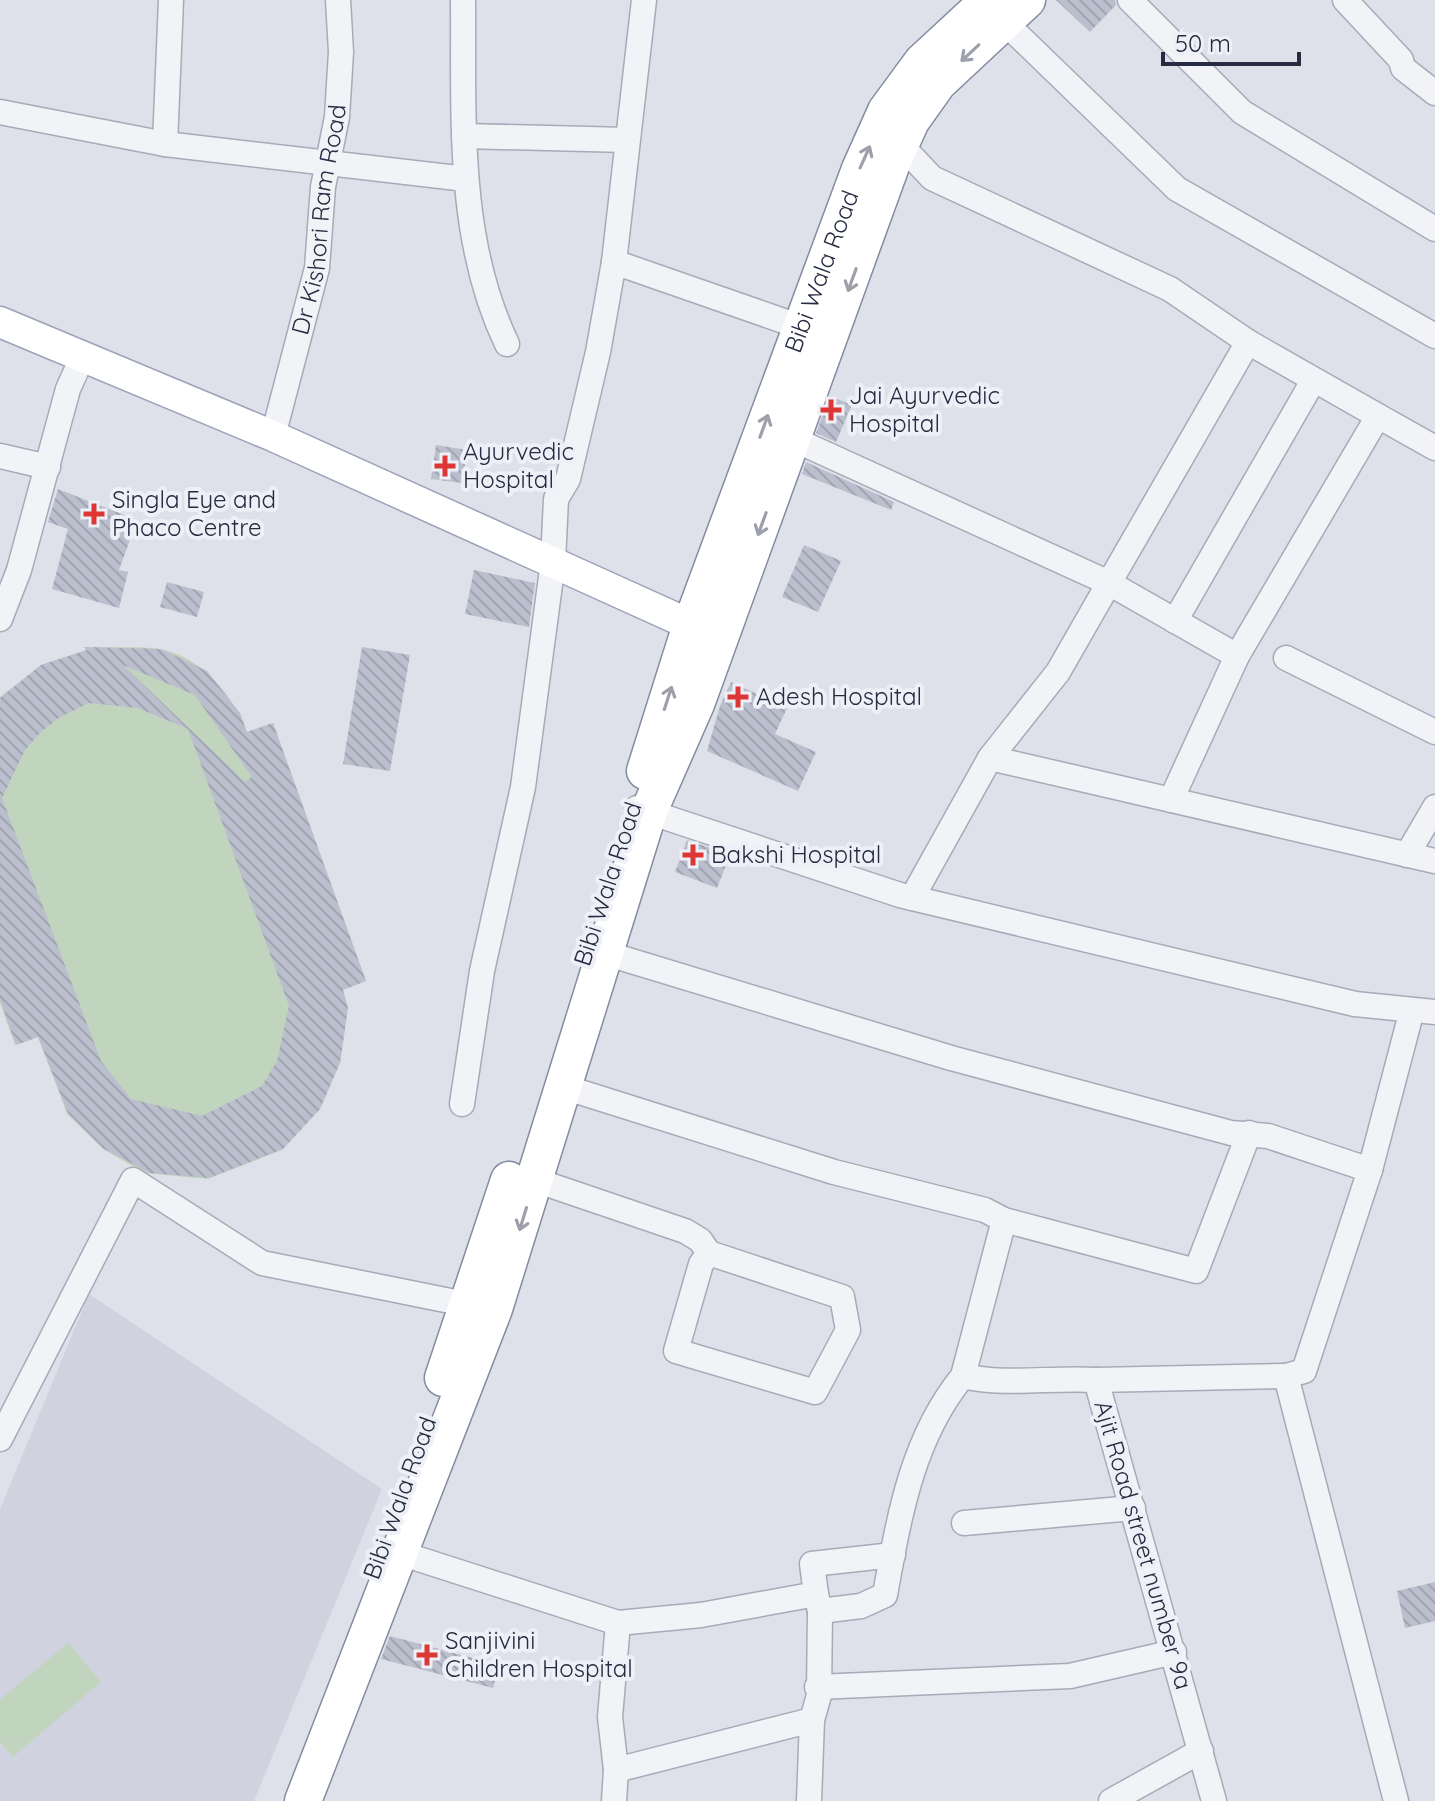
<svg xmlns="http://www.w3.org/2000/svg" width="1435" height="1801" font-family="Quicksand,sans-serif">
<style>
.built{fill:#d0d3df}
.pitch{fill:#c0d4be}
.building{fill:url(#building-back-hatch);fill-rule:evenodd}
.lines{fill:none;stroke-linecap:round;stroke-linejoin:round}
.minor-casing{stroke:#a7aab8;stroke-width:27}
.major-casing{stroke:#9ca2b7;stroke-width:33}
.highway-casing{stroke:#848ba2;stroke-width:39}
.minor{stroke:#f2f3f7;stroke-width:24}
.major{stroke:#fff;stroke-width:30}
.highway{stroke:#fff;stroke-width:36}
.oneway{stroke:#9da0aa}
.poi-dot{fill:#dd3735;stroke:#eef0f7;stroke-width:3}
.labels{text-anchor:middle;stroke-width:8;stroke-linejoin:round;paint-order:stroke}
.street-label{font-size:24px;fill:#262b42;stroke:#eef0f7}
.poi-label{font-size:24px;fill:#262b42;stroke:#eef0f7;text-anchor:start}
</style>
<defs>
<pattern id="building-back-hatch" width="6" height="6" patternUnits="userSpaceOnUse" patternTransform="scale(2)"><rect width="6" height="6" fill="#bbbfcd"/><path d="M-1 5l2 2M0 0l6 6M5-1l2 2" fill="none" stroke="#a1a4b1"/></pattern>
</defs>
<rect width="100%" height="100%" fill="#dee1ea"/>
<path class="built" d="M89 1294 382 1489 254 1801H0V1509Z"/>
<path class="pitch" d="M95 647C116 648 138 646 159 649 200 655 233 695 247 732L273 723 366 981 343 990 348 1008 340 1063 320 1109 282 1150 208 1179 144 1173 103 1149 67 1114 38 1037 15 1045 0 1003V697L41 665Z
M68 1643 101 1682 13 1757 0 1742V1700Z"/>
<path class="building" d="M1056 0H1115L1116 5 1090 32Z
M830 396 852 405 836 442 816 433Z
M436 445 467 450 462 483 431 479Z
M806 462 894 502 891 510 802 474Z
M58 489 137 520 119 570 128 572 119 608 52 589 68 529 48 522Z
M804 545 841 561 818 612 782 597Z
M474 570 535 583 529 627 465 614Z
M167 582 204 592 197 617 160 607Z
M84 647 161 649 207 671 240 713 247 732 273 723 366 981 343 990 348 1008 340 1063 320 1109 283 1149 209 1178 150 1173 104 1149 68 1113 38 1037 16 1045 0 999V698L41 665 87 650ZM123 665 195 695 252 777 245 782ZM89 703 138 708 188 729 289 1006 277 1061 262 1086 202 1116 131 1099 101 1061 2 798 25 750 42 731 60 717Z
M362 647 410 655 390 771 343 764Z
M731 682 787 708 775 734 816 752 798 791 707 751 720 706Z
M687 840 730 855 717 888 675 872Z
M1435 1582V1621L1405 1628 1397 1591Z
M390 1636 499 1665 493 1688 381 1659Z"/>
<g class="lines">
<defs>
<g id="minor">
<path d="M463 0C464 115 456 238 507 344"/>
<path d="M1130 0 1242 112 1435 229"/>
<path d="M1345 0 1401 60 1403 68 1435 93"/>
<path d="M995 13 1177 189 1435 336"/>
<path d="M0 112 165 144 466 179"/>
<path d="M464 136 627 140"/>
<path d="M165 144 171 0"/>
<path d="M901 145 932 178 1170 289 1248 342 1378 416"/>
<path d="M614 262 801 327"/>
<path id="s1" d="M273 436 317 268 323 187 337 117 341 52 338 0"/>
<path d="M793 439 1109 583 1248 342"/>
<path d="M1435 448 1378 416 1237 656 1109 583 1058 672 990 758 1435 861"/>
<path d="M0 456 48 467"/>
<path d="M0 619 19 570 68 389 83 356"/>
<path d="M1175 621 1313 381"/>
<path d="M1286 658 1435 732"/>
<path d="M1171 800 1237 656"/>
<path d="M637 808 900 895 1355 1004 1435 1012"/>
<path d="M1407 855 1435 807"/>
<path d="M912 898 990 758"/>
<path d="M605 953 951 1058 1231 1133 1268 1136 1370 1170"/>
<path d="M564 1087 834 1172 985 1210 1004 1220 1196 1271 1249 1133"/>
<path d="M462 1104 482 971 523 787 553 562 556 499 568 479 598 352 614 262 644 0"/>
<path d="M535 1180 685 1231 700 1240 709 1253 701 1264 676 1351 815 1392 848 1330 842 1297 709 1253"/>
<path d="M1004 1220 963 1376C1007 1386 1051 1377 1096 1380"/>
<path d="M0 1439 133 1180 262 1263 480 1307"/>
<path d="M964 1523 1133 1508"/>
<path d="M400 1553 618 1623 701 1615 816 1594 820 1611 819 1695 812 1720 809 1801"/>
<path d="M816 1594 812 1564 893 1555"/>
<path d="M820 1611 861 1606 885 1595C899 1517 912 1438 963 1376"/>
<path d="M817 1687 1070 1676 1174 1652"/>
<path d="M616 1770 812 1720"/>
<path d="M614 1801 616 1770 610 1717 618 1623"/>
<path d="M1111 1801 1201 1751"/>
<path d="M1214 1801 1096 1380 1286 1376"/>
<path d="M1396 1801 1286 1376 1304 1371 1370 1170 1412 1010"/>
</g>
<path id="major" d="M0 322 273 436 711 634"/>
<g id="highway">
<path id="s2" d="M645 771 691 625 860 169 886 111 922 62 989 0"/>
<path d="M443 1378 509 1180"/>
<path d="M303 1801 494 1309 649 811 696 704 892 163 911 121 938 83 1027 0"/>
</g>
</defs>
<use href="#minor" class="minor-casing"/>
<use href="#major" class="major-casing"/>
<use href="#highway" class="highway-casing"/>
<use href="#minor" class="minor"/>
<use href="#major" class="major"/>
<use href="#highway" class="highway"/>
</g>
<defs><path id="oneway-shaft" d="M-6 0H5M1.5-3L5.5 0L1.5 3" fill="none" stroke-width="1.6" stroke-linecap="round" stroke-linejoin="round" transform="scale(2)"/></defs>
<g class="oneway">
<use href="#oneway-shaft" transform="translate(970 53) rotate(137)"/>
<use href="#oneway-shaft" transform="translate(865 157) rotate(-66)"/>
<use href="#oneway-shaft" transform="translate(852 280) rotate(110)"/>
<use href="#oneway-shaft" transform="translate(764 426) rotate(-70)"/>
<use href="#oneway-shaft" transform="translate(762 524) rotate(110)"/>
<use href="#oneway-shaft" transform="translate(668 698) rotate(-72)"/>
<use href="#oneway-shaft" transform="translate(523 1219) rotate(107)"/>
</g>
<g class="poi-dot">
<path d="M827 398h8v8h8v8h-8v8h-8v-8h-8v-8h8z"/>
<path d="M441 454h8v8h8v8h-8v8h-8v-8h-8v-8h8z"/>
<path d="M90 502h8v8h8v8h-8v8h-8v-8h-8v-8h8z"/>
<path d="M734 685h8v8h8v8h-8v8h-8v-8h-8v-8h8z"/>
<path d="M689 843h8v8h8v8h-8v8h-8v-8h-8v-8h8z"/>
<path d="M423 1643h8v8h8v8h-8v8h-8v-8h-8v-8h8z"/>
</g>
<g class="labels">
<g class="street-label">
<text dy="8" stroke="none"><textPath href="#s1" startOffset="222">Dr Kishori Ram Road</textPath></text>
<text dy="8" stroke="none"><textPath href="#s2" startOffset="530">Bibi Wala Road</textPath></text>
<text transform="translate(608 884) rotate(-72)" y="8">Bibi Wala Road</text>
<text transform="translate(400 1498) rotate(-70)" y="8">Bibi Wala Road</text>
<text transform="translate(1143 1545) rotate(74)" y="8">Ajit Road street number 9a</text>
</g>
<g class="poi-label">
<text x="849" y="404">Jai Ayurvedic<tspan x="849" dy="28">Hospital</tspan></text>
<text x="463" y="460">Ayurvedic<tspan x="463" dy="28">Hospital</tspan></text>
<text x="112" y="508">Singla Eye and<tspan x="112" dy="28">Phaco Centre</tspan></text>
<text x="756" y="705">Adesh Hospital</text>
<text x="711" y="863">Bakshi Hospital</text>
<text x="445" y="1649">Sanjivini<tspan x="445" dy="28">Children Hospital</tspan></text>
</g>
</g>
<path d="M1163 52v12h136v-12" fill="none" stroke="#262b42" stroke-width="4"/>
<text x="1175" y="52" font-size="24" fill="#262b42" stroke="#eef0f7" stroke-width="6" paint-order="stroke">50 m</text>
</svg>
